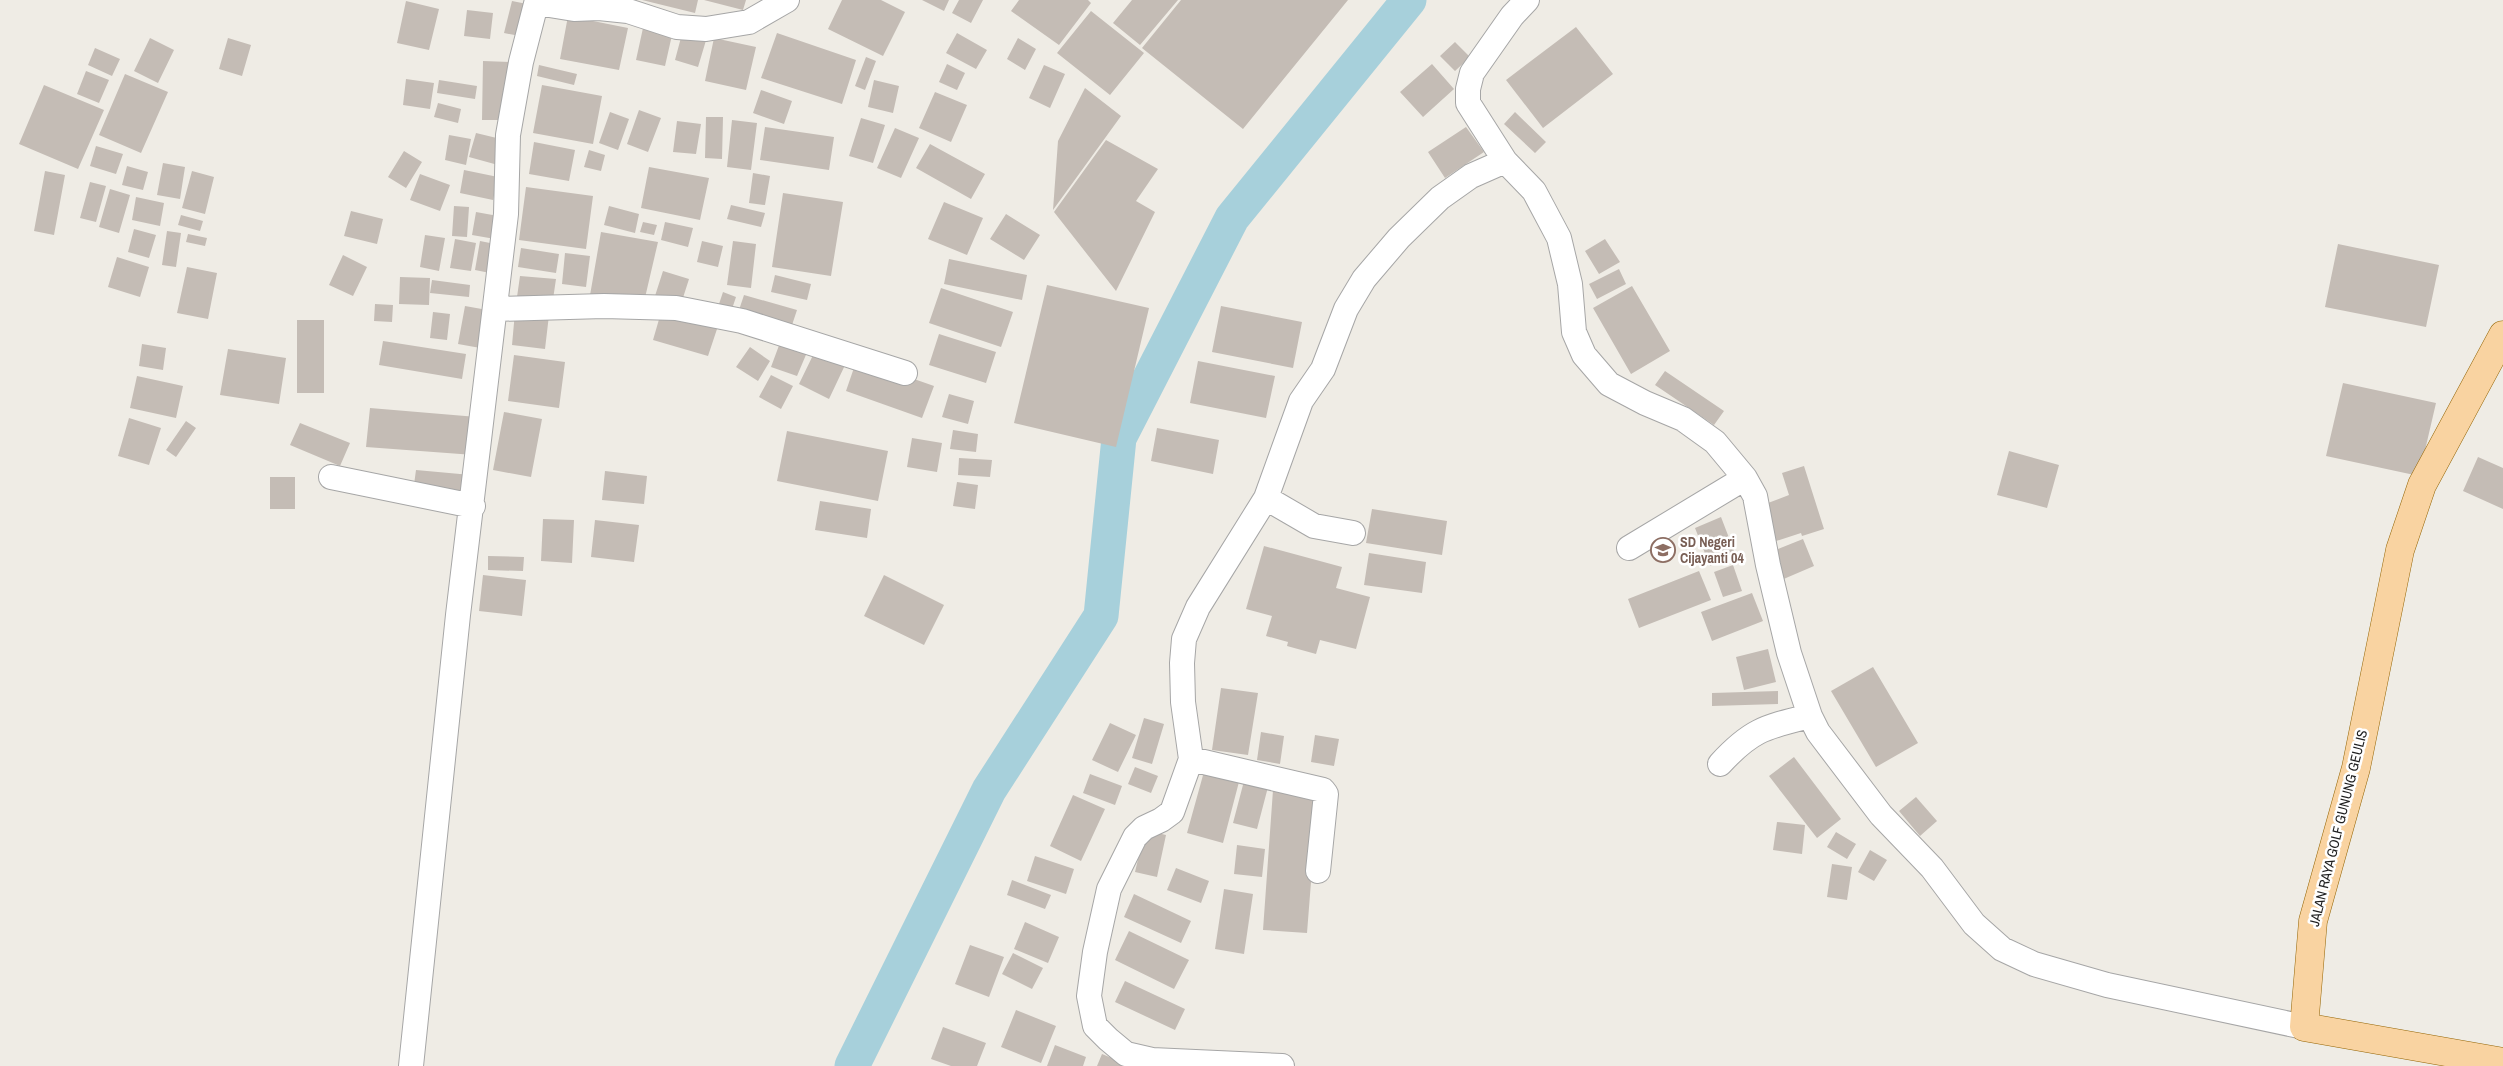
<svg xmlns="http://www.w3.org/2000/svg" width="2503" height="1066" font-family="'Archivo Narrow',sans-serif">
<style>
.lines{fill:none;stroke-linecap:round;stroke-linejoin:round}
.river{stroke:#a7d0db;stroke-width:35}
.building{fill:#c4bcb5}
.minor-casing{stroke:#a6a6a6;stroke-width:26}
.major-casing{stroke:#946505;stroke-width:29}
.minor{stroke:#fff;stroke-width:24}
.major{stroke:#f9d3a1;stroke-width:28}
.labels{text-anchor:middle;stroke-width:5;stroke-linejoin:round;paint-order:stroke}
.education-label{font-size:14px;font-weight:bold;fill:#785e54;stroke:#fff;text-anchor:start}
.street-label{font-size:14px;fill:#1f1f1f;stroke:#fff}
</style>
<rect width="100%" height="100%" fill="#efece5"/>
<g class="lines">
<path class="river" d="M852 1066 989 790 1101 616 1119 438 1232 218 1409 0"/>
</g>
<path class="building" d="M642 0H698L695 13Z
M704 0H746L743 10Z
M842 0H881L905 12 883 56 828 29Z
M922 0H949L944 11Z
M959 0H983L971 23 952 13Z
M1019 0H1088L1091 3 1059 45 1011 11Z
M1132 0H1178L1140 45 1113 23Z
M1181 0H1348L1243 129 1142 48Z
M406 1 439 9 429 50 397 43Z
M512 1 527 4 520 36 504 33Z
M467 10 493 13 490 39 464 36Z
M1091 11 1144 53 1110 95 1057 53Z
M568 16 628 28 619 70 560 59Z
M1576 27 1613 74 1543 128 1506 80Z
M643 28 672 35 665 66 636 60Z
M683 30 707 37 698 67 675 60Z
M777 33 856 60 842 104 761 78Z
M957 33 987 50 976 69 946 53Z
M150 38 174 50 158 83 134 71Z
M228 38 251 45 242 76 219 69Z
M714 38 756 47 746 90 705 81Z
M1018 38 1036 49 1025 70 1007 59Z
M1455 42 1470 57 1455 71 1440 56Z
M95 48 120 59 112 76 88 65Z
M866 57 876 61 865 90 855 86Z
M483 61 511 62 509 120H482Z
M947 64 965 73 957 90 939 82Z
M1432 64 1454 89 1423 117 1400 92Z
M539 65 577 74 574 85 537 76Z
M1044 65 1065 74 1050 108 1029 98Z
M86 71 109 80 99 103 77 94Z
M125 74 168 92 141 153 99 135Z
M406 79 434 83 430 109 403 105Z
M439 80 477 86 475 99 437 93Z
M874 80 899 86 893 113 868 107Z
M44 85 104 110 78 169 19 144Z
M542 85 602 96 593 144 533 133Z
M1085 88 1121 116 1053 210 1058 141Z
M761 90 792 101 784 124 753 113Z
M935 92 967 105 951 142 919 128Z
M438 103 461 109 458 123 434 117Z
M639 110 661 118 648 152 627 144Z
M610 112 629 119 618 150 599 143Z
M1515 112 1546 142 1535 153 1504 124Z
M706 117H723L722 159 705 158Z
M861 118 885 125 873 163 849 156Z
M732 120 757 123 751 170 727 167Z
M677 121 701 124 696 154 673 152Z
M765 127 834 137 829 170 760 160Z
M1466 127 1484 152 1445 178 1428 152Z
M895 128 919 138 901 178 877 168Z
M476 133 505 140 498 165 469 157Z
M449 135 471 139 466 165 445 160Z
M1106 140 1158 169 1136 201 1155 212 1116 291 1054 212Z
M534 142 575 150 569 181 529 174Z
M930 144 985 174 971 199 916 168Z
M96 146 123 154 116 174 90 166Z
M589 150 605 155 601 171 584 167Z
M404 151 422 162 406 188 388 177Z
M163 163 185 167 180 199 157 195Z
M127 166 148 172 143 190 122 185Z
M649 167 709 178 700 220 641 208Z
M464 170 498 177 493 200 460 193Z
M45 171 65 175 54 235 34 231Z
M192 171 214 177 205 214 182 208Z
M753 173 770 176 765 205 749 203Z
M420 174 450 185 440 211 410 200Z
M90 182 106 186 96 222 80 218Z
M526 187 593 196 586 249 519 240Z
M110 189 130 195 119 233 99 227Z
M783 193 843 202 831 276 772 267Z
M136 197 164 203 160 226 132 220Z
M944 202 983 218 967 255 928 239Z
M731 205 765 213 761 227 727 219Z
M454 206 469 207 467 237 452 236Z
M609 206 639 214 635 233 604 225Z
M351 211 383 219 377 244 344 236Z
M476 212 498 216 495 239 472 235Z
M1006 214 1040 235 1024 260 990 239Z
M181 215 203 221 200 231 178 225Z
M643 222 657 225 654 235 640 232Z
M665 222 693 228 688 247 661 240Z
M134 229 156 235 149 258 128 252Z
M167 231 181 233 176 267 162 265Z
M601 232 658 242 644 302 589 301Z
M188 234 207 238 205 246 186 242Z
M425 235 445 238 439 271 420 267Z
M455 239 476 243 471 271 450 268Z
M1605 239 1620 262 1599 274 1585 251Z
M480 241 500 245 495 274 475 270Z
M702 241 723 246 718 267 697 262Z
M733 241 756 244 751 288 727 285Z
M2338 244 2439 265 2426 327 2325 307Z
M521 248 559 254 556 273 518 267Z
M565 253 590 256 586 287 562 284Z
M343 255 367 267 353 296 329 285Z
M117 257 149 267 140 297 108 287Z
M949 259 1027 275 1022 300 944 284Z
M187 267 217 273 208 319 177 313Z
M1619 269 1626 284 1597 299 1589 284Z
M663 271 689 279 681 304 655 296Z
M775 275 811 284 807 300 771 292Z
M520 276 556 279 552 306 516 304Z
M400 277 430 278 429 305 399 304Z
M432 280 470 285 469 297 430 293Z
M1047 285 1149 308 1116 447 1014 423Z
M1632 286 1670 351 1631 374 1593 308Z
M941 288 1013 312 1001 347 929 323Z
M723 292 736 297 730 315 717 310Z
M744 295 797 310 789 334 736 319Z
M375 304 393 305 392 322 374 321Z
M465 306 493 311 486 349 458 344Z
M1221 306 1302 322 1293 368 1212 352Z
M662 309 718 326 708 356 653 340Z
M433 312 450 314 447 340 430 338Z
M515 312 549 315 545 349 512 345Z
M297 320H324V393H297Z
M939 334 996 352 986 383 929 365Z
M781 340 808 350 797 376 771 367Z
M383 341 466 354 462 379 379 365Z
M142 344 166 348 163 370 139 366Z
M750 347 770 361 758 381 736 367Z
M228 349 286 358 279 404 220 395Z
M816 349 846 363 829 399 799 384Z
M514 355 565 362 559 408 508 401Z
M857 359 934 386 922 418 846 391Z
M1198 361 1275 376 1266 418 1190 403Z
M1665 371 1724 411 1714 425 1655 385Z
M771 375 793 386 781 409 759 397Z
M137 376 183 386 176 418 130 408Z
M2343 383 2436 403 2419 476 2326 456Z
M949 394 974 401 968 424 942 417Z
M370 408 477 417 474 455 366 447Z
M504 412 542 419 531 477 493 470Z
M129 418 161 428 149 465 118 456Z
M186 421 196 428 176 457 166 450Z
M300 423 350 443 340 466 290 445Z
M1157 428 1219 440 1213 474 1151 461Z
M953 430 978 434 976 452 950 449Z
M787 431 888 451 878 501 777 481Z
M912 438 942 443 937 472 907 467Z
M2009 451 2059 465 2047 508 1997 495Z
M2478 457 2503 468V509L2463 491Z
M959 458 992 460 990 477 958 475Z
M1804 466 1824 529 1802 536 1801 533 1773 542 1760 506 1789 495 1782 473Z
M416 470 471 475 468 498 413 492Z
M605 471 647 476 644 504 602 500Z
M270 477H295V509H270Z
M957 482 978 485 975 509 953 506Z
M820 501 871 509 867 538 815 530Z
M1372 509 1447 521 1442 555 1366 543Z
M1721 517 1736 556 1710 566 1695 528Z
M543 519 574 520 572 563 541 561Z
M595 520 639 525 634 562 591 557Z
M1803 539 1814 566 1779 581 1768 553Z
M1264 546 1342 567 1336 588 1370 597 1356 649 1320 640 1316 654 1287 646 1288 642 1266 636 1272 616 1246 609Z
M1369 553 1426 562 1422 593 1364 585Z
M488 556 524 557 523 571 488 570Z
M1733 565 1742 591 1723 597 1714 572Z
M1699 571 1711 600 1639 628 1628 599Z
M483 575 526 580 522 616 479 611Z
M884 575 944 605 924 645 864 616Z
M1752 593 1763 621 1712 641 1701 612Z
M1768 649 1776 682 1744 690 1736 657Z
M1873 667 1918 743 1876 767 1831 691Z
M1221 688 1258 693 1248 755 1212 750Z
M1778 691V704L1712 706V693Z
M1144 718 1164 724 1152 764 1132 758Z
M1110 723 1136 735 1118 772 1092 760Z
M1261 732 1284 736 1280 764 1257 760Z
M1315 735 1339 739 1334 766 1311 762Z
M1794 757 1841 819 1817 838 1769 776Z
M1135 767 1158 776 1151 793 1128 784Z
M1205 768 1240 778 1223 843 1187 833Z
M1090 774 1122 786 1115 805 1083 793Z
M1244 781 1268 787 1257 829 1233 823Z
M1273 790 1318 793 1307 933 1263 930Z
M1073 795 1105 809 1081 861 1050 846Z
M1916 797 1937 821 1920 836 1899 811Z
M1777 822 1805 825 1802 854 1773 850Z
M1145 830 1166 835 1157 877 1135 872Z
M1836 832 1856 844 1847 859 1827 847Z
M1237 845 1265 849 1262 877 1234 874Z
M1870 850 1887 860 1874 881 1858 872Z
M1035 856 1074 869 1066 894 1027 881Z
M1832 864 1852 867 1847 900 1827 897Z
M1176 868 1209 881 1201 903 1167 890Z
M1012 880 1051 895 1045 909 1007 895Z
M1224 889 1253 894 1244 954 1215 949Z
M1134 894 1191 921 1181 943 1124 917Z
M1025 922 1059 937 1048 963 1014 949Z
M1129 931 1189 960 1174 989 1115 960Z
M970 945 1004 957 989 997 955 984Z
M1013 953 1043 968 1032 989 1002 974Z
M1125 981 1185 1009 1175 1030 1115 1002Z
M1016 1010 1056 1026 1041 1063 1001 1047Z
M943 1027 986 1043 977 1066H951L931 1059Z
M1055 1045 1086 1057 1083 1066H1047Z
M1102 1054 1131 1066H1097Z"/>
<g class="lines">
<defs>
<path id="minor" d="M1527 0 1512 16 1472 73 1468 89V103L1505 161 1534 191 1559 238 1570 284 1574 332 1584 355 1609 384 1645 403 1683 419 1715 442 1745 478 1755 496 1768 565 1789 653 1810 716 1818 732 1881 815 1932 868 1974 924 2002 949 2034 964 2107 985 2304 1027
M537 3 574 9 599 8 628 11 677 27 706 29 749 22 787 0
M496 309 604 306 676 308 742 321 905 373
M331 477 473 506
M1266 498 1314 526 1353 533
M1629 548 1745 478
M1191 759 1323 790 1326 794 1318 871
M1720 764C1752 729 1766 727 1810 716
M411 1066 458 615 506 214 508 135 521 62 537 0
M1282 1066 1152 1060 1126 1054 1108 1039 1095 1026 1089 996 1095 952 1109 889 1135 837 1144 828 1161 820 1172 812 1191 759 1183 702 1182 663 1184 639 1198 607 1266 498 1301 401 1323 369 1346 309 1364 279 1399 238 1440 198 1471 176 1505 161"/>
<path id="major" d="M2503 335 2422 485 2400 550 2356 768 2313 921 2304 1027 2503 1062"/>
</defs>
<use href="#minor" class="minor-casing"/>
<use href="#major" class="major-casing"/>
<use href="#minor" class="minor"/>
<use href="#major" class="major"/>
</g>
<defs>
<symbol id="school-ring" viewBox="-11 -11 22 22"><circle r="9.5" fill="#fff" stroke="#8d6e63" stroke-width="1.5"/><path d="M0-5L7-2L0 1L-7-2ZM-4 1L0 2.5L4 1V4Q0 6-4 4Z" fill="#8d6e63"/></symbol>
</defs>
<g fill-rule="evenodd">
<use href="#school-ring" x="1649" y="536" width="28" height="28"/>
</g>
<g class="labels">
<g class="education-label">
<text x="1680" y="547">SD Negeri<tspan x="1680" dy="16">Cijayanti 04</tspan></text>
</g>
<g class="street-label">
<text transform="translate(2338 828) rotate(-76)" y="5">JALAN RAYA GOLF GUNUNG GEULIS</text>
</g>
</g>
</svg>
